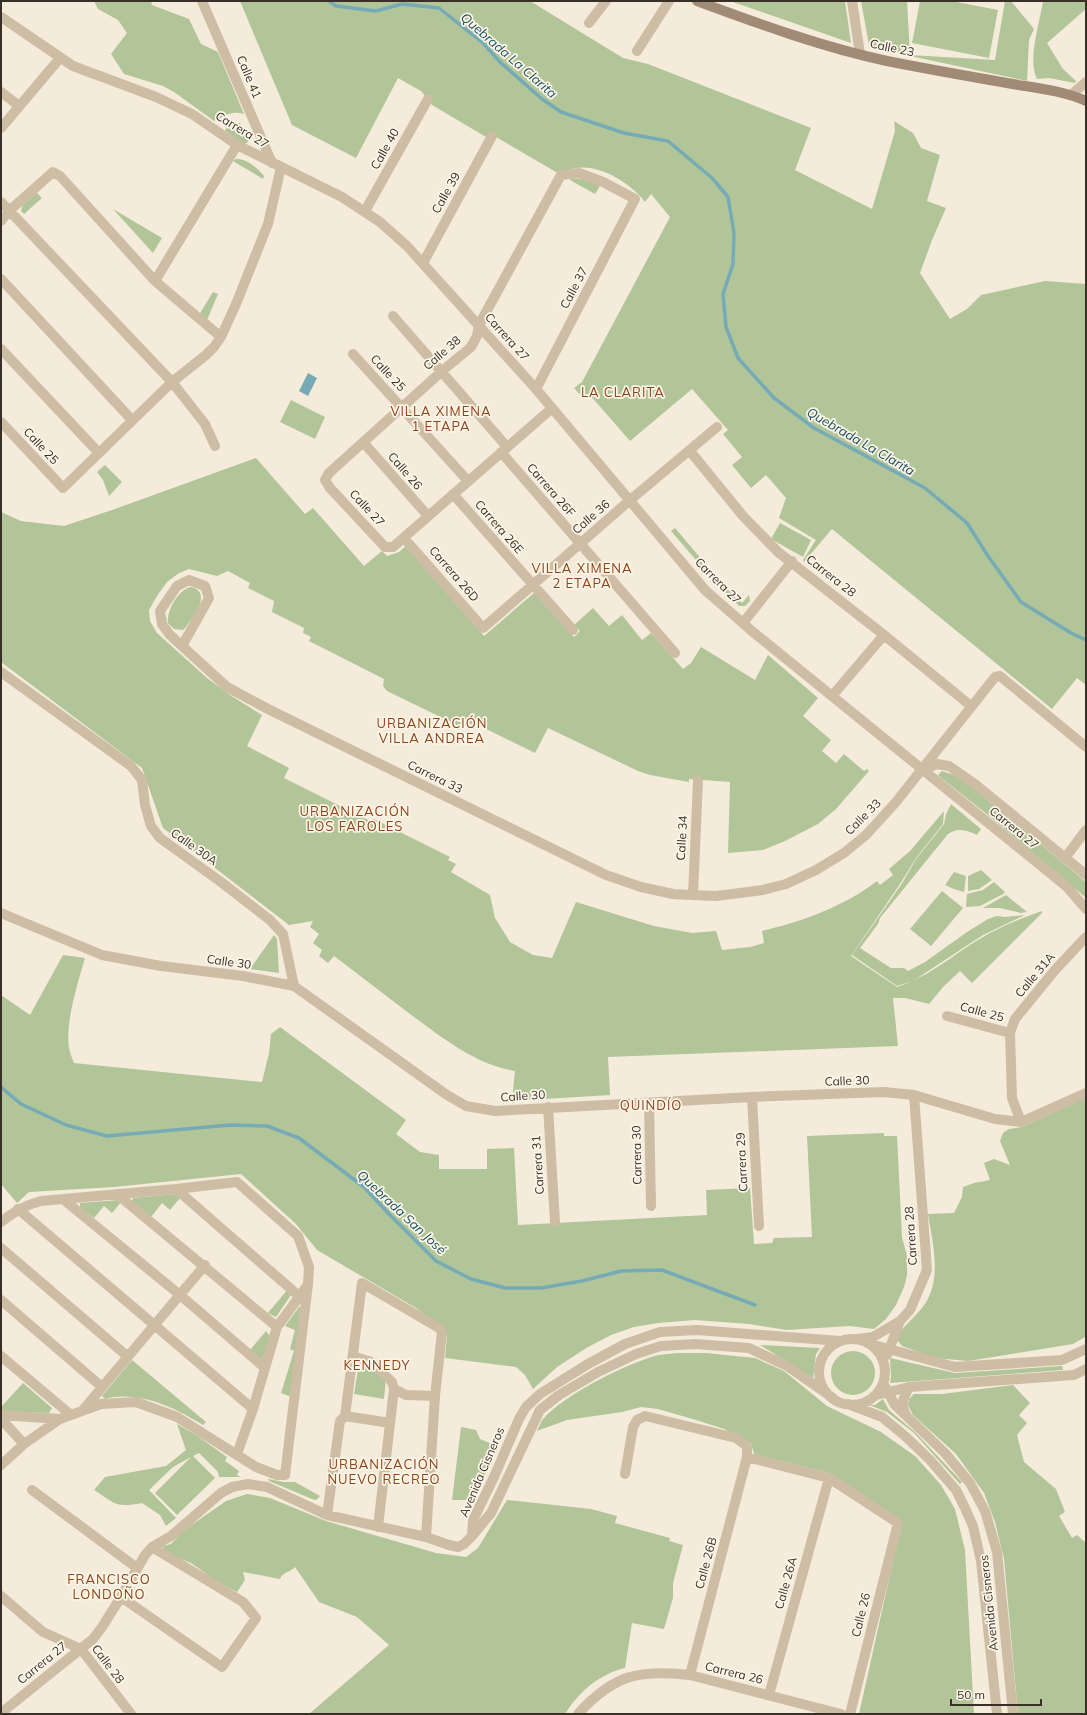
<svg xmlns="http://www.w3.org/2000/svg" width="1087" height="1715" font-family="Mulish,sans-serif">
<style>
.green{fill:#b1c599}
.water{fill:#76abb5}
.lines{fill:none;stroke-linecap:round;stroke-linejoin:round}
.stream{stroke:#76abb5;stroke-width:3.5}
.pedestrian{stroke:#cebda5;stroke-width:10}
.minor{stroke:#cebda5;stroke-width:10}
.tertiary{stroke:#cebda5;stroke-width:10}
.secondary{stroke:#a28b76;stroke-width:10}
.labels{text-anchor:middle;stroke-width:3.5;stroke-linejoin:round;paint-order:stroke}
.street-label{font-size:12px;fill:#392f27;stroke:#fcf5e8}
.water-label{font-size:13px;font-style:italic;fill:#18525f;stroke:#fcf5e8}
.neighbourhood-label{font-size:13px;letter-spacing:1px;fill:#914317;stroke:#fcf5e8}
</style>
<rect width="100%" height="100%" fill="#f5ebdb"/>
<path class="green" d="M94 1H151L152 5 189 19 201 44 218 52 244 114C231 110 225 116 214 121L174 92 163 86 124 74 111 54 127 33 118 20 98 9Z
M240 1H530L623 58 648 64 811 128 795 170 872 209 895 131 894 121 913 133 921 148 940 155 927 201 946 208 932 240 920 273 950 319 967 309 981 295 1045 281 1086 284V685L1077 678 1052 709 832 529 804 562 803 560 816 540 779 518 786 498 766 475 751 488 732 465 742 457 723 434 728 430 692 389 630 441 589 394 583 398 574 388 582 382 670 217 651 194 645 202C633 186 610 171 590 168 578 166 567 170 556 172L496 137H486L432 105 421 91 398 78 356 158 292 125Z
M730 1H845L851 43Z
M861 1H907L910 55 995 60 1005 1H1011L1034 29 1029 40 1027 81 910 56V55L869 45Z
M920 1H951L998 10 989 58 912 43Z
M1043 1H1086V9L1047 43 1063 69 1076 81 1075 83 1049 78 1037 79C1027 59 1040 23 1043 1Z
M234 123H240L248 141 247 143 244 144 225 131 227 127Z
M236 159C246 158 258 168 264 176L263 179 233 161Z
M572 178 586 180 600 186 595 194 570 180Z
M37 193 42 198 24 214 21 211 23 204Z
M113 209 162 238 153 253Z
M213 292 218 294 207 320 199 315Z
M291 400 325 417 315 439 280 422Z
M256 458 305 514 313 508 364 566 382 551 387 556 399 552 406 546 484 636 534 593 574 637 580 631 574 625 593 608 609 626 622 615 642 640 651 633 683 669 691 663 701 647 755 680 768 655 818 698 803 716 831 740 822 751 836 763 844 754 864 771 867 769 869 771 836 809 818 824 785 841 763 850 728 853 730 782 689 779V782L650 775 638 771 548 728 535 753 476 724H463V728L387 691 383 686 384 679 309 641 311 637 303 633 304 628 272 612 274 601 248 588 250 583 228 571 217 576 189 569 179 573 167 582 157 596 149 610 150 621 157 633 207 678 230 695 262 715 247 746 289 768 284 778 370 821 374 819 450 857 448 860 456 864 451 872 490 895 495 918 510 942 533 955 552 958 576 902 654 926 692 933 716 931 722 950 750 947 764 943 762 931C803 921 843 907 877 881L880 885 893 875 889 869 910 851 944 811 943 824 916 858 900 884 851 956 897 987C929 977 954 954 983 937 1001 926 1022 918 1042 911V913L972 983 960 971 944 986 929 1004 905 998H893L898 1046 608 1057 610 1095 512 1101 515 1071C477 1065 444 1039 414 1017 387 997 361 976 334 956L328 963 319 956 322 950 313 943 319 934 310 927 313 921 289 925 163 828 142 768 1 662V512L21 521 64 526 112 510Z
M105 465 122 482 109 496 103 480 97 472Z
M780 523 811 540 803 557 771 539Z
M675 528 726 588 742 603 749 595 750 601 745 606H739L708 574 671 531Z
M191 587C213 593 193 616 186 627L183 630 174 629 168 623C166 611 179 589 191 587Z
M942 771 957 776 961 778 1086 882V898L988 815 940 777 938 775Z
M951 804 981 829 977 835C967 830 958 827 948 834L880 918 878 924 860 948 891 968H904L908 971 925 962 967 932 988 919 997 916 1005 917 1025 915 983 935 913 981 897 986 852 955 901 885 916 859 944 824 946 814Z
M981 870 992 880 979 889 968 891V876Z
M954 872 966 876 964 892 954 889 945 885Z
M994 882 1005 892 1003 894 980 906 966 907 967 894 983 890Z
M942 891 963 908 931 946 910 929Z
M1006 895 1027 912 1021 913 1000 908H983Z
M274 935 277 939 279 973 250 969Z
M63 955 85 958C78 982 65 1023 69 1048 70 1053 72 1058 74 1063L262 1082 269 1053 271 1034 280 1027 406 1120 396 1134 420 1152 439 1155V1169H487V1149L514 1148 518 1225 707 1215 706 1190 750 1188 754 1244 772 1243 774 1238 812 1237 807 1136 884 1133V1136H897L902 1237 907 1256V1275L904 1287 896 1305 886 1319 874 1329 850 1326 786 1330 749 1324 695 1320 658 1323 634 1327 611 1335 588 1347 557 1367 533 1389 525 1375 516 1367 445 1358 447 1336 444 1329 416 1308 317 1250 296 1224 241 1174 114 1187 29 1192 17 1203 1 1184V995L30 1015Z
M1086 1098 1085 1337 1073 1344 968 1361 935 1358 902 1346 896 1339C902 1327 913 1319 922 1308 943 1282 933 1245 928 1214L954 1213 962 1197 963 1187 974 1183 990 1180 984 1163 994 1159 1010 1165 1000 1141 1003 1133 1009 1129 1022 1127Z
M176 1194 180 1198 170 1210 162 1203 151 1217 132 1201 133 1198Z
M119 1200 122 1201 112 1213 104 1206 94 1218 80 1207V1203Z
M288 1289 291 1295 276 1317 268 1313Z
M299 1307H302L292 1397 281 1393 294 1351 290 1349 295 1330 285 1326Z
M266 1331 270 1336 262 1360 250 1350Z
M760 1345 820 1348 816 1354 813 1378Z
M831 1373a22 22 0 1 1 44 0a22 22 0 1 1-44 0Z
M677 1353H706L755 1358 784 1371 827 1406 881 1432 915 1456 941 1485 955 1509 965 1550 974 1714H859L902 1521 829 1473 754 1454 751 1443 724 1429 696 1420 658 1409 641 1407 622 1412 567 1420 537 1431C539 1427 541 1421 544 1418 564 1395 629 1362 659 1355 665 1354 671 1354 677 1353Z
M890 1358 955 1373 1062 1366 1063 1370 890 1383 891 1377Z
M132 1360 206 1422 203 1425C175 1408 139 1390 105 1399L102 1396Z
M362 1367C369 1367 383 1374 385 1382 386 1387 384 1394 384 1399L354 1394 358 1370Z
M23 1383 52 1408 49 1413 3 1411 1 1409V1407Z
M1013 1385 1030 1403 1019 1415 1027 1423 1017 1435 1024 1462 1056 1489 1065 1512 1059 1516 1072 1538 1077 1535 1086 1543V1714H1018L1004 1559 995 1522 984 1493 956 1454 913 1415 908 1405 909 1399 914 1394H942Z
M883 1399 889 1410 915 1432 962 1482 960 1484 914 1433 887 1412 869 1405H875Z
M177 1424 196 1435 227 1457 225 1461 239 1471 237 1475 241 1477H219L218 1472 199 1453 193 1456 215 1478 177 1515 155 1493 191 1457 173 1467 149 1490 176 1518 166 1526 160 1515 142 1503C115 1508 116 1504 94 1490L105 1477 166 1466 186 1450Z
M461 1427 476 1430 480 1439 499 1447 472 1500H452Z
M268 1479 284 1482H295L320 1496 316 1500 312 1499 269 1481Z
M247 1494 270 1498 326 1521 436 1553 466 1557 478 1548 507 1500 591 1509 617 1516 615 1523 670 1538 669 1541 683 1545 673 1583V1598L664 1629 632 1623 625 1668C599 1674 579 1692 565 1714H309L389 1645 357 1617 319 1602 295 1567C291 1572 282 1572 280 1579L243 1572 245 1580 237 1592 215 1580 191 1563 176 1557 163 1549V1546L171 1544 183 1531 226 1501Z"/>
<path class="water" d="M308 373 317 378 308 396 299 391Z"/>
<g class="lines">
<path class="stream" d="M329 1 336 6 376 11 402 4 439 8 483 43 500 62 542 99 561 112 624 133 668 141 712 178 728 197 734 233 733 264 723 294 726 327 738 358 774 398 814 428 925 488 967 523 988 556 1021 602 1071 633 1086 640
M1 1087 21 1104 66 1125 107 1136 230 1125 267 1126 299 1138 364 1187 389 1214 436 1261 471 1279 505 1288H541L582 1281 621 1271 662 1270 755 1305"/>
<path class="pedestrian" d="M1071 95 1086 82"/>
<path class="minor" d="M202 1 272 163
M852 1 860 54
M589 23 606 1
M637 51 669 1
M1 92 19 106
M1 128 60 58
M1 202 172 382 205 424 215 446
M365 211 428 99
M1 221 9 211 53 172 60 176 155 281 221 337
M423 263 492 136
M1 279 132 420
M155 281 237 145
M393 316 507 447
M1 349 99 453
M353 354 468 481
M536 389 635 199 603 182 579 173 561 175 479 325 477 336 471 347 441 372 329 473 325 480 330 488 385 547H393L551 409
M1 422 63 488 172 382 206 355 214 347 221 337 236 304 268 224 281 167
M363 442 428 516
M690 451 743 516 778 552 884 635 971 706
M501 452 675 653
M453 494 573 630
M404 538 483 628 629 501 717 427
M743 623 792 561
M182 646 209 598 205 586 189 580 177 586 160 611 162 624 170 635 227 687 268 709 606 875 641 887 673 894 693 895 716 896 740 893 763 890 786 884 816 870 844 853 866 835 896 802 995 677 1000 676 1086 747
M1 672 131 766 142 780 145 805 151 826 160 838 221 882 270 920 283 934 294 986
M832 696 884 635
M1065 858 1086 830
M693 895 698 781
M1 913 102 955 161 966 243 976 294 986 447 1095 466 1106 495 1111 752 1097 884 1092 914 1095 995 1119 1021 1122 1086 1093
M947 1016 1010 1033
M752 1097 759 1226
M649 1103 651 1206
M548 1107 555 1222
M1021 1122 1012 1098 1010 1033 1015 1019 1055 970 1086 937
M176 1189 299 1296
M118 1195 277 1327
M64 1200 180 1295 265 1368
M18 1209 253 1409
M1 1222C14 1212 25 1205 41 1201L176 1189 237 1182 298 1236 309 1267 308 1284 285 1475H277L256 1467 177 1417 136 1402 101 1404 60 1419 24 1444 1 1465
M1 1248 127 1356
M1 1300 102 1387
M857 1339 873 1337 900 1321 910 1310 927 1270 914 1095
M819 1372a33 33 0 1 1 66 0a33 33 0 1 1-66 0Z
M867 1343 955 1367 1062 1360 1086 1349
M887 1355 900 1321
M1 1356 71 1415
M353 1356 371 1362 392 1382 394 1389 406 1395 435 1396
M883 1383 895 1405 945 1453 970 1483 985 1511 997 1552 1013 1714
M876 1395 909 1387 1074 1375 1086 1369
M848 1404 882 1417 905 1436 930 1460 956 1490 965 1508 973 1526 981 1561 997 1714
M83 1410 205 1265
M1 1415 60 1419
M906 1415C900 1402 903 1400 909 1387
M345 1416 390 1423
M1 1419 24 1444
M237 1454 253 1409 277 1327 307 1286
M747 1457 829 1478 898 1523 850 1714
M625 1474 633 1427 637 1420 645 1416 736 1438 747 1446V1457L690 1675
M32 1490 137 1568
M327 1515 340 1421 345 1416 362 1283 439 1328 442 1332 435 1396 426 1537
M378 1527 394 1389
M472 1536 473 1520 494 1477 519 1419 526 1407 540 1394 588 1364 625 1344 660 1332 697 1330 840 1341
M121 1597 222 1667 256 1618 243 1602 152 1547
M769 1695 829 1478
M1 1713 93 1639 102 1627 121 1597 145 1555 152 1547 171 1536 221 1493 232 1487 248 1484 267 1487 327 1515 426 1537 449 1545 458 1547 464 1544 472 1536 491 1513 540 1410 559 1395 598 1372 636 1354 661 1346 695 1344 749 1348 787 1366 833 1398
M578 1714C613 1675 639 1669 690 1675L841 1714"/>
<path class="tertiary" d="M1 17 73 66 156 97 192 114 237 145 342 197 380 222 407 246 536 389 705 590 753 632 1066 886 1086 909
M922 770 937 764 949 766 975 784 1086 875
M1 1596 43 1632 81 1649 131 1714"/>
<path class="secondary" d="M697 1C759 24 822 47 887 61 927 69 967 76 1007 83 1034 88 1061 90 1086 101"/>
</g>
<g class="labels">
<g class="street-label">
<text transform="translate(892 48) rotate(12)" y="4">Calle 23</text>
<text transform="translate(249 77) rotate(67)" y="4">Calle 41</text>
<text transform="translate(242 130) rotate(31)" y="4">Carrera 27</text>
<text transform="translate(385 149) rotate(-61)" y="4">Calle 40</text>
<text transform="translate(446 193) rotate(-61)" y="4">Calle 39</text>
<text transform="translate(574 288) rotate(-62)" y="4">Calle 37</text>
<text transform="translate(507 337) rotate(48)" y="4">Carrera 27</text>
<text transform="translate(442 353) rotate(-41)" y="4">Calle 38</text>
<text transform="translate(388 373) rotate(47)" y="4">Calle 25</text>
<text transform="translate(41 446) rotate(47)" y="4">Calle 25</text>
<text transform="translate(405 471) rotate(49)" y="4">Calle 26</text>
<text transform="translate(551 490) rotate(49)" y="4">Carrera 26F</text>
<text transform="translate(367 508) rotate(47)" y="4">Calle 27</text>
<text transform="translate(591 517) rotate(-41)" y="4">Calle 36</text>
<text transform="translate(499 527) rotate(49)" y="4">Carrera 26E</text>
<text transform="translate(454 574) rotate(49)" y="4">Carrera 26D</text>
<text transform="translate(831 576) rotate(38)" y="4">Carrera 28</text>
<text transform="translate(718 581) rotate(45)" y="4">Carrera 27</text>
<text transform="translate(435 777) rotate(26)" y="4">Carrera 33</text>
<text transform="translate(863 817) rotate(-45)" y="4">Calle 33</text>
<text transform="translate(1014 828) rotate(39)" y="4">Carrera 27</text>
<text transform="translate(682 838) rotate(-87)" y="4">Calle 34</text>
<text transform="translate(194 847) rotate(35)" y="4">Calle 30A</text>
<text transform="translate(229 962) rotate(8)" y="4">Calle 30</text>
<text transform="translate(1035 975) rotate(-50)" y="4">Calle 31A</text>
<text transform="translate(982 1012) rotate(15)" y="4">Calle 25</text>
<text transform="translate(847 1081) rotate(-2)" y="4">Calle 30</text>
<text transform="translate(523 1096) rotate(-4)" y="4">Calle 30</text>
<text transform="translate(637 1155) rotate(-91)" y="4">Carrera 30</text>
<text transform="translate(742 1162) rotate(-93)" y="4">Carrera 29</text>
<text transform="translate(538 1165) rotate(-94)" y="4">Carrera 31</text>
<text transform="translate(911 1236) rotate(-94)" y="4">Carrera 28</text>
<text transform="translate(482 1472) rotate(-67)" y="4">Avenida Cisneros</text>
<text transform="translate(706 1563) rotate(-75)" y="4">Calle 26B</text>
<text transform="translate(786 1583) rotate(-74)" y="4">Calle 26A</text>
<text transform="translate(989 1603) rotate(-96)" y="4">Avenida Cisneros</text>
<text transform="translate(861 1615) rotate(-76)" y="4">Calle 26</text>
<text transform="translate(42 1663) rotate(-39)" y="4">Carrera 27</text>
<text transform="translate(108 1664) rotate(53)" y="4">Calle 28</text>
<text transform="translate(734 1673) rotate(14)" y="4">Carrera 26</text>
</g>
<g class="water-label">
<text transform="translate(509 55) rotate(41)" y="5">Quebrada La Clarita</text>
<text transform="translate(861 441) rotate(30)" y="5">Quebrada La Clarita</text>
<text transform="translate(402 1212) rotate(43)" y="5">Quebrada San José</text>
</g>
<g class="neighbourhood-label">
<text x="623" y="397">LA CLARITA</text>
<text x="441" y="416">VILLA XIMENA<tspan x="441" dy="15">1 ETAPA</tspan></text>
<text x="582" y="573">VILLA XIMENA<tspan x="582" dy="15">2 ETAPA</tspan></text>
<text x="432" y="728">URBANIZACIÓN<tspan x="432" dy="15">VILLA ANDREA</tspan></text>
<text x="355" y="816">URBANIZACIÓN<tspan x="355" dy="15">LOS FAROLES</tspan></text>
<text x="651" y="1110">QUINDÍO</text>
<text x="377" y="1370">KENNEDY</text>
<text x="384" y="1469">URBANIZACIÓN<tspan x="384" dy="15">NUEVO RECREO</tspan></text>
<text x="109" y="1584">FRANCISCO<tspan x="109" dy="15">LONDOÑO</tspan></text>
</g>
</g>
<rect width="1087" height="1715" fill="none" stroke="#392f27" stroke-width="4"/>
<path d="M951 1699v6h90v-6" fill="none" stroke="#392f27" stroke-width="2"/>
<text x="957" y="1699" font-size="12" fill="#392f27" stroke="#fcf5e8" stroke-width="3" paint-order="stroke">50 m</text>
</svg>
